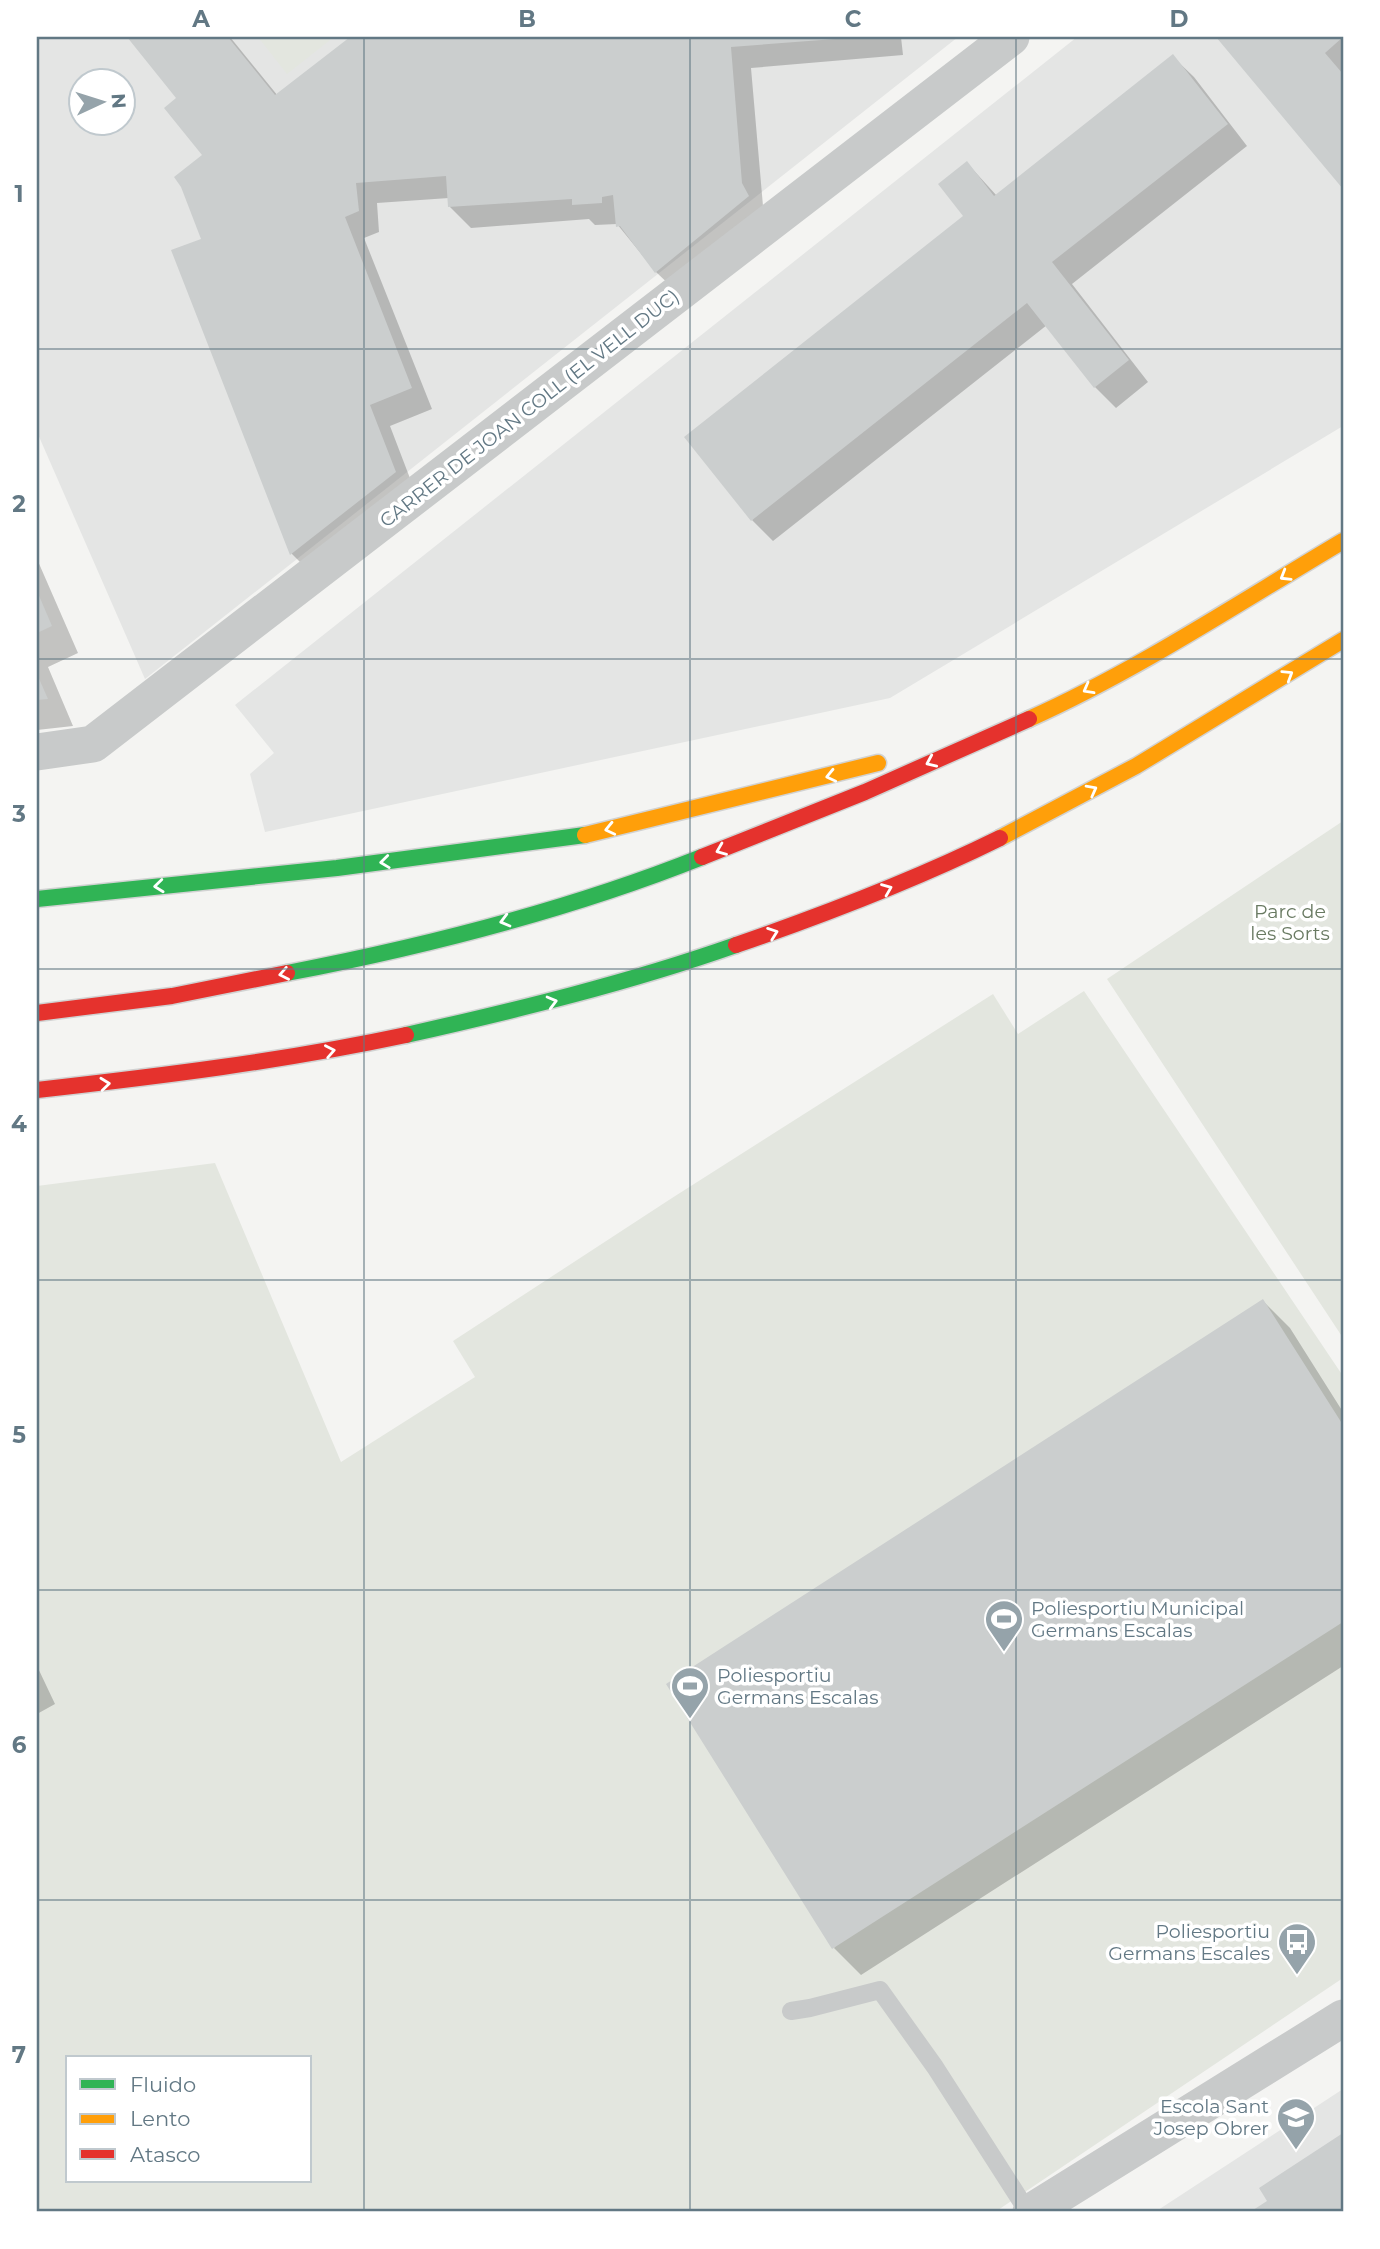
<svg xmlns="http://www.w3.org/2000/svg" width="1380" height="2249" font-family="Montserrat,sans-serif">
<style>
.built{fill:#e4e5e4;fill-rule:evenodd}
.green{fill:#e3e6df;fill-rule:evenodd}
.shadow{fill:#0003}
.building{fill:#cbcece}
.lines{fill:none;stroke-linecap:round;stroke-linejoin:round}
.fast-casing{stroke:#d1d2d2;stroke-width:19}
.slow-casing{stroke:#d1d2d2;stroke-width:19}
.jam-casing{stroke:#d1d2d2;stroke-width:19}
.lane{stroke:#c8caca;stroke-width:18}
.street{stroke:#c8caca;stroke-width:37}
.fast{stroke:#30b455;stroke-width:16}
.slow{stroke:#ff9f0a;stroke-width:16}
.jam{stroke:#e5322d;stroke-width:16}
.oneway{stroke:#fff}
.grid{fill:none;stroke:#627884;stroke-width:2;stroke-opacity:0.55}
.labels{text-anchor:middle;stroke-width:7;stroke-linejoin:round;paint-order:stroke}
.street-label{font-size:19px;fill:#627884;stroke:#fff}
.park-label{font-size:19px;fill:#697a62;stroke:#fff}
.poi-label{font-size:19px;fill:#627884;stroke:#fff;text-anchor:start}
.neatline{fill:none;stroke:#627884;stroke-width:2.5}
.grid-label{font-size:23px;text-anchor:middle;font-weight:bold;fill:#627884}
</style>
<rect width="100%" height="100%" fill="#f4f4f2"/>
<path class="built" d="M37 37H958L145 679 37 432ZM80 80H122V122H80Z
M1077 37H1343V426L890 698 265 832 250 774 274 753 235 705Z
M1343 2089V2212H1155Z"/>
<path class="green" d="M258 37H334L287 74Z
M1343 821V1338L1107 979Z
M1084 991 1343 1376V1978L995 2212H37V1186L215 1163 341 1462 475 1377 453 1341 672 1198 993 994 1018 1034ZM68 2058H310V2181H68Z"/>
<path class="shadow" d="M130 37H230L278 96 352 37H901L903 55 751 68 763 206 677 292 656 272 617 224 595 225 589 219 471 228 450 207 449 198 377 203 379 232 364 238 432 409 390 426 416 494 313 575 292 554 173 251 204 240 205 156 178 98Z
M1219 37H1343V186Z
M1173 57 1194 77 1247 146 1072 284 1148 382 1116 408 1095 387 1047 325 773 541 752 520 966 217 967 163 997 196Z
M37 559 78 653 48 667 73 726 37 730Z
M1263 1301 1290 1328 1343 1412V1666L861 1975 834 1948Z
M37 1666 55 1704 37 1714Z
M1343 2135V2212H1254L1269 2202 1261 2188Z"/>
<path class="building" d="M127 37H228L275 95 350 37H835V39L731 47 742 183 749 196 655 273 620 226 616 227 613 195 602 197V203L572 205V199L448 207 446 176 356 183 359 211 345 217 412 388 370 405 396 472 290 555 171 250 201 239 181 187 174 177 202 155 164 108 176 98Z
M1216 37H1343L1325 53 1343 74V189Z
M1173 54 1228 124 1052 262 1129 360 1094 388 1027 303 751 521 684 437 963 216 938 184 967 161 994 196Z
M37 591 52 626 37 633Z
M37 674 48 699 37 700Z
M1263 1299 1343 1425V1622L832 1949 666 1684Z
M1343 2133V2212H1250L1267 2201 1259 2188Z"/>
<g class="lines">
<defs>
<path id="fast" d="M37 899 337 868 585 835
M287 973C427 946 569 910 702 857
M406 1035C517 1010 628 983 736 945"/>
<path id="slow" d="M1029 719C1138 670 1240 602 1343 541
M585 835 878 763
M1000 838 1136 766 1343 640"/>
<path id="jam" d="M702 857 865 792 1029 719
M736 945C826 914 915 880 1000 838
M37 1013 172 996 287 973
M37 1090C161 1076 284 1061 406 1035"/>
</defs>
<use href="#fast" class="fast-casing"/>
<use href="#slow" class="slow-casing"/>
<use href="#jam" class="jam-casing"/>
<path class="lane" d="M791 2011 810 2008 880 1990 935 2067 1028 2212"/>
<path class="street" d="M37 752 93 744 1011 37
M1031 2212 1343 2018"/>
<use href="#fast" class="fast"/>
<use href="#slow" class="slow"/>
<use href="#jam" class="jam"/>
</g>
<defs><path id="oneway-chevron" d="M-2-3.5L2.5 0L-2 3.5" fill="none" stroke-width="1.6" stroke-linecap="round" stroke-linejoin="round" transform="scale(1.75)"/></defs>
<g class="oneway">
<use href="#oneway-chevron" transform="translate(1285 576) rotate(149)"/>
<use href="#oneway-chevron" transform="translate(1288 675) rotate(-32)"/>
<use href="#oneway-chevron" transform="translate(1088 689) rotate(151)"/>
<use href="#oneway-chevron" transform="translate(931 762) rotate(156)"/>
<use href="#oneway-chevron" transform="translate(831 776) rotate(167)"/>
<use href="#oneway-chevron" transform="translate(1092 790) rotate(-28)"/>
<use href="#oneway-chevron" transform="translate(610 829) rotate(167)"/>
<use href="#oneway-chevron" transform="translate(721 850) rotate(158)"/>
<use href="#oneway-chevron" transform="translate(385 862) rotate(173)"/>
<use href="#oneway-chevron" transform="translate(159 886) rotate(174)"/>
<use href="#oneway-chevron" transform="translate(887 889) rotate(-22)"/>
<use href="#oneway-chevron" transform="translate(505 921) rotate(165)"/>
<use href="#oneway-chevron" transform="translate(773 933) rotate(-20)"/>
<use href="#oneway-chevron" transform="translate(284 974) rotate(169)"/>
<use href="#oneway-chevron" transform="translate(552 1002) rotate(-15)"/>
<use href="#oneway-chevron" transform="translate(330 1051) rotate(-11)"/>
<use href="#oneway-chevron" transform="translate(105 1084) rotate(-6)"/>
</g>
<path class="grid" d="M364 37V2212M690 37V2212M1016 37V2212M37 349H1343M37 659H1343M37 969H1343M37 1280H1343M37 1590H1343M37 1900H1343"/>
<defs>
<symbol id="stadium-pin" viewBox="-11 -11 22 30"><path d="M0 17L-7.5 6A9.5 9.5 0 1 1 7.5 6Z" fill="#95a3aa" stroke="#fff"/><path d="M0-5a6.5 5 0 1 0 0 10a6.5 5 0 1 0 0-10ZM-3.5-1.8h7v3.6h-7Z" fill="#fff"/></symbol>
<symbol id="bus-pin" viewBox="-11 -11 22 30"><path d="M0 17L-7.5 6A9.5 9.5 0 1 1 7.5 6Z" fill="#95a3aa" stroke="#fff"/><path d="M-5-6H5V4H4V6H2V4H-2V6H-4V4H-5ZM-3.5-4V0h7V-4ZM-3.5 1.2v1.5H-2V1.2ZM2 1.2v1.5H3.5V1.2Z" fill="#fff"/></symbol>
<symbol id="school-pin" viewBox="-11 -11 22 30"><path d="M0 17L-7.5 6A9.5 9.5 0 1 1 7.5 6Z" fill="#95a3aa" stroke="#fff"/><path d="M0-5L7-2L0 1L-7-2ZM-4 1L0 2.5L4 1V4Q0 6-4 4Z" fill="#fff"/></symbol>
</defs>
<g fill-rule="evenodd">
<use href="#stadium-pin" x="982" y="1597" width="44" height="60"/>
<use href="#stadium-pin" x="668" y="1664" width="44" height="60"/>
<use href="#bus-pin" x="1275" y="1920" width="44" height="60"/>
<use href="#school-pin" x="1274" y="2095" width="44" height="60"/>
</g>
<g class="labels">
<g class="street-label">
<text transform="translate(529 408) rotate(-38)" y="7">CARRER DE JOAN COLL (EL VELL DUC)</text>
</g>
<g class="park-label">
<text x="1290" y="918">Parc de<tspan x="1290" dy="22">les Sorts</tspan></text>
</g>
<g class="poi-label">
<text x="1031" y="1615">Poliesportiu Municipal<tspan x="1031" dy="22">Germans Escalas</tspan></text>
<text x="717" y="1682">Poliesportiu<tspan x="717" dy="22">Germans Escalas</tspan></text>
<text x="1270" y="1938" text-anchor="end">Poliesportiu<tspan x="1270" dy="22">Germans Escales</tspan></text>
<text x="1269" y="2113" text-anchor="end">Escola Sant<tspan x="1269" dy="22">Josep Obrer</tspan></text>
</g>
</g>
<rect width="1380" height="2249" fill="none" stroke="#ffffff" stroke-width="77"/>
<rect x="66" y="2056" width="245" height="126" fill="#ffffff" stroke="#c0c9ce" stroke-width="2"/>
<rect x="80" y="2079" width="35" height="10" fill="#30b455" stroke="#c0c9ce" stroke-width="2"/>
<text x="130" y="2092" font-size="21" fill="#627884">Fluido</text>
<rect x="80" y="2114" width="35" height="10" fill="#ff9f0a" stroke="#c0c9ce" stroke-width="2"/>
<text x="130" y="2126" font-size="21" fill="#627884">Lento</text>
<rect x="80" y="2149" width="35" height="10" fill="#e5322d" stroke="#c0c9ce" stroke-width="2"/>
<text x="130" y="2162" font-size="21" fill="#627884">Atasco</text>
<g transform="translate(102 102) rotate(86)"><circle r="33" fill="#ffffff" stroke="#c0c9ce" stroke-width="2"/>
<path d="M0-5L12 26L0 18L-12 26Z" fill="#95a3aa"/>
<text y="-10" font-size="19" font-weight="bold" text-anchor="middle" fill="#627884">N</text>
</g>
<rect x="38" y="38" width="1304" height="2172" class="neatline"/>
<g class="grid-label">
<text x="201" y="27">A</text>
<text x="527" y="27">B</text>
<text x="853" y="27">C</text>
<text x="1179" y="27">D</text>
<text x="19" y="202">1</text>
<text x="19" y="512">2</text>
<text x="19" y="822">3</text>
<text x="19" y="1132">4</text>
<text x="19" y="1443">5</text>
<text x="19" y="1753">6</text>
<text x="19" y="2063">7</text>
</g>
</svg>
